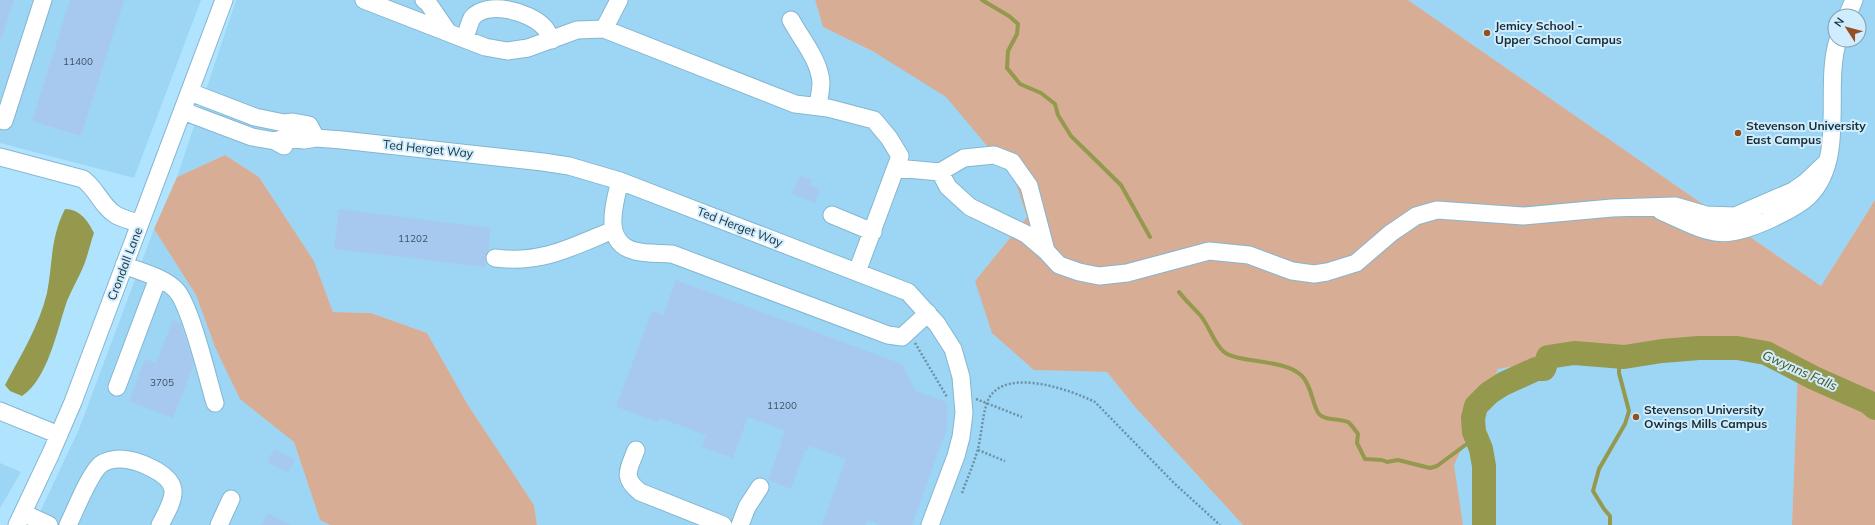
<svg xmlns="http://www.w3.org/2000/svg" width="1875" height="525" font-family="Mulish,sans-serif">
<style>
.built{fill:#9cd6f4;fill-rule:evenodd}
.green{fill:#d8ad95}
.water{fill:#95994e}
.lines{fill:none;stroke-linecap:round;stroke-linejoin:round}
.stream{stroke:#95994e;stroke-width:4}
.river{stroke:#95994e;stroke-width:24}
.building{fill:#a7c9ef}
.minor-casing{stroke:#84b6d0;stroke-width:19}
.path{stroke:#6c91a4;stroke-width:2.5;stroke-dasharray:2 2;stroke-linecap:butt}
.minor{stroke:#fff;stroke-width:17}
.poi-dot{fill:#945022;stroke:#cfedfe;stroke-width:1.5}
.labels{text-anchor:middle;stroke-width:4;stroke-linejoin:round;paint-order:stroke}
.number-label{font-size:10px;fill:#3c5465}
.poi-label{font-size:12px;font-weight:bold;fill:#192d37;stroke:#cfedfe;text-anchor:start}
.street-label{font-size:12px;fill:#192d37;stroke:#cfedfe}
.water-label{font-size:13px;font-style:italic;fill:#50521a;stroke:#cfedfe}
</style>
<rect width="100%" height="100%" fill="#b0e3fe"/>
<path class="built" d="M0 0H201L134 178 0 143Z
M236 0H815L823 27 938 84 1014 178 1027 217 975 281 1034 370 1107 372 1135 407 1243 525H537L534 505 468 405 427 333 371 313 333 312 314 261 259 177 225 155 177 177Z
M1408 0H1875V200L1821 286ZM1835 16H1859V40H1835Z
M154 229 196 295 215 347 273 424 294 442 320 520 330 525H34L79 429Z
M1676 341 1798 366 1792 525H1463L1453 465 1498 369Z
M0 463 21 472 0 508Z"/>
<path class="green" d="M815 0H1408L1821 286 1875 200V525H1792L1798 366 1676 341 1498 369 1454 465 1463 525H1243L1135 407 1107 372 1034 370 992 333 975 281 1027 217 1014 178 946 97 874 52 823 27Z
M225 155 259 177 314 261 333 312 371 313 427 333 468 405 534 505 537 525H330L320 520 294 442 240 399 215 347 196 295 154 229 177 177Z"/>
<path class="water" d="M65 209C80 209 88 221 94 233 90 244 88 255 84 265 79 277 72 289 67 301 57 330 48 379 22 396L10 391 5 385C21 355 39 326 47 293 53 262 50 239 65 209Z"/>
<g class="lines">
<path class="stream" d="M982 0 1009 16 1018 24 1017 34 1008 51 1007 68 1020 84 1041 93 1055 104 1058 115 1071 136 1121 185 1150 237
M1179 292C1185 300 1193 307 1200 315 1209 325 1213 342 1223 351 1237 364 1282 358 1301 375 1312 385 1312 405 1319 414 1325 421 1339 418 1348 422 1351 424 1355 430 1358 434L1357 443 1365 459 1382 460 1387 462 1398 460 1430 468 1437 466 1468 443 1481 449
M1610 525V516L1604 509 1593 491 1599 469 1625 424 1629 411 1619 373V364L1624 357"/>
<path class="river" d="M1484 525V466L1481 449 1474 432 1473 418 1476 406 1489 393 1503 384 1536 369H1544L1548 357 1574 353 1624 357 1662 351 1699 348H1737L1766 353 1814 378 1868 402 1875 408"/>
</g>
<path class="building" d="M0 0H14L2 38 0 37Z
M70 0H124L81 136 32 121Z
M800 175 812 180 810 185 820 189 815 203 792 194Z
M339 209 491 228 488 251 485 257 486 267 334 249Z
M676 280 902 364 916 391 947 402V428L912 525H880L867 520 866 525H822L846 459 809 446 807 451 805 450 791 489 768 480 782 442 781 441 785 431 748 417 733 458 702 447 706 435 660 418 658 422 616 407 652 311 663 315Z
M173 320 181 324 194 364 173 418 129 401 145 359 156 363Z
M274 449 295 460 288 473 267 462Z
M267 513 291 525H261Z"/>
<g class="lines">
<defs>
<path id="minor" d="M364 0 485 47 507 51 528 48 577 30 604 29 795 104 828 108 874 120 889 138 900 156 857 272
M424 0 428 3 448 32
M1847 16 1854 0
M791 20C801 39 819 59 821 82 821 89 819 99 818 106
M604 29 619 0
M465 39C467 32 469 24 472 18 487 0 529 11 544 27 547 30 549 36 552 40
M190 92 255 117 284 123 293 122 309 125 316 138
M183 111 252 137 275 141 284 146
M4 121 43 0
M275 141 285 138 304 140 316 138 342 140 543 162 569 166 620 181 908 292 937 324 953 349 961 377 964 413 961 437 956 456 930 525
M0 157 83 179C97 189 102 207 116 215 123 219 133 221 140 224
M896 168 940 172 964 158 994 155 1012 162 1029 186 1046 251
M940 172 948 187 970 207 1026 234 1046 251 1059 265 1079 272 1099 276 1127 273 1209 251 1249 255 1292 271 1314 274 1327 272 1356 263 1391 233 1416 216 1437 210 1523 216 1612 208 1675 206 1706 215 1735 216 1793 191 1806 182 1826 163
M620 181C614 204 602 243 635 251 646 254 660 253 672 254L888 335 902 337 928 313
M1661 211C1710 233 1720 243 1773 218 1785 212 1799 206 1809 196 1847 158 1823 87 1838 40
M832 215 873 232
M495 258C542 264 572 247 613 230
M124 265C141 272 164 277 176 290 191 306 208 380 215 403
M117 387 158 278
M0 411 59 435
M636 450C629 469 621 477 640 492L723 525
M23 513 49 525
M17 525 51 453 73 402 224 0
M68 525C75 511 89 475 100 465 105 461 114 459 120 459 136 459 171 473 173 490 174 501 165 515 160 525
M219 525 231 499
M740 525 747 507 760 487"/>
</defs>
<use href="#minor" class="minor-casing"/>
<path class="path" d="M915 343 947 397
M976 399 1022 417
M978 450 1005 461
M962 493C967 479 973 466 977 452 982 436 982 412 989 398 1007 367 1071 390 1095 402L1174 483 1220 525"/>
<use href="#minor" class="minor"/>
</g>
<g class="poi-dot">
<circle cx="1487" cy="33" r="4"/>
<circle cx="1738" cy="133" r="4"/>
<circle cx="1636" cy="417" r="4"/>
</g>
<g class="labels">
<g class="number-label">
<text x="78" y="65">11400</text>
<text x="413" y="242">11202</text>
<text x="162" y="386">3705</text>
<text x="782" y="409">11200</text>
</g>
<g class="poi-label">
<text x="1495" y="30">Jemicy School -<tspan x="1495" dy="14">Upper School Campus</tspan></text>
<text x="1746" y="130">Stevenson University<tspan x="1746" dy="14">East Campus</tspan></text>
<text x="1644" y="414">Stevenson University<tspan x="1644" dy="14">Owings Mills Campus</tspan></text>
</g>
<g class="street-label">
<text transform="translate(428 149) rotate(6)" y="4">Ted Herget Way</text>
<text transform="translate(740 227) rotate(21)" y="4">Ted Herget Way</text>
<text transform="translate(125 264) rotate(-69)" y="4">Crondall Lane</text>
</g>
<g class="water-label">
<text transform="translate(1800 370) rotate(24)" y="5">Gwynns Falls</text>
</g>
</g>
<g transform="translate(1847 28) rotate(306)"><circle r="19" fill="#cfedfe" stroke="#86a0ae"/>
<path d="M0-3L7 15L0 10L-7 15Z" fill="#945022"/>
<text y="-6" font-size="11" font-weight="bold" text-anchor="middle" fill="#192d37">N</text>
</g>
</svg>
